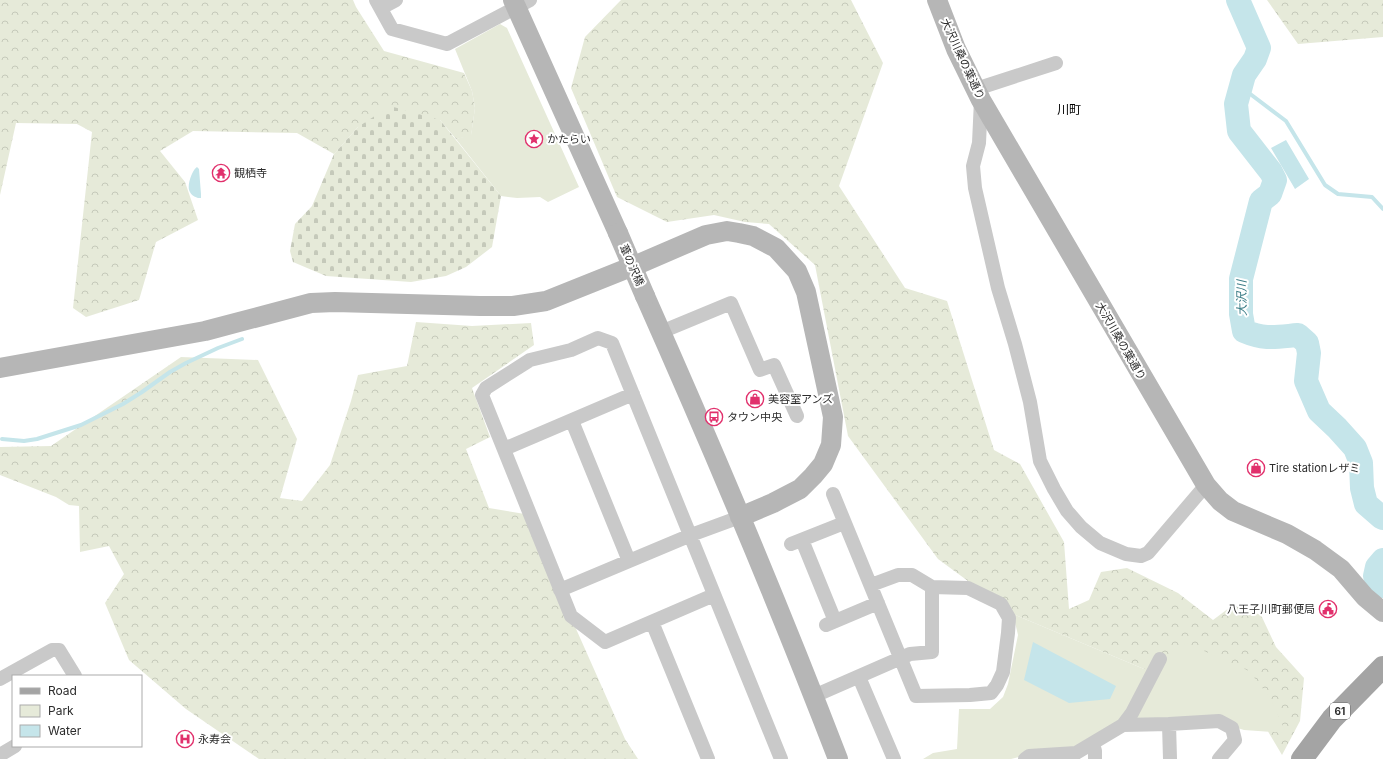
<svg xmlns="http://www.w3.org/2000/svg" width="1383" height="759" font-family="Inter,'Noto Sans JP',sans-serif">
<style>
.forest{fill:url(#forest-crowns)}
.cemetery{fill:url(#cemetery-stones)}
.green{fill:#e6ead9}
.water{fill:#c5e5ea}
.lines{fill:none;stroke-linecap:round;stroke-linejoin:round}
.stream{stroke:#c5e5ea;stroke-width:4}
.river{stroke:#c5e5ea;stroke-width:24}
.street{stroke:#c9c9c9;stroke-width:14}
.secondary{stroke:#b6b6b6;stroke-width:20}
.primary{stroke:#a4a4a4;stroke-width:22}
.secondary-bridge{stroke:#b6b6b6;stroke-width:20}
.labels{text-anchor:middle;stroke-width:4;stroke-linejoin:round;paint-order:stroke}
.shield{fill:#fff;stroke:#6b6b6b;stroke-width:1}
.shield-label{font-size:10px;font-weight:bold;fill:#2c2c2c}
.street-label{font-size:11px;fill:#2c2c2c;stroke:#fff}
.poi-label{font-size:11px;fill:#2c2c2c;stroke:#fff;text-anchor:start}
.neighbourhood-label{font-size:12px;fill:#000;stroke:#fff}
.water-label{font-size:12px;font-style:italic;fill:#3a7c86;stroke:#fff}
</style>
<defs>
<pattern id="forest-crowns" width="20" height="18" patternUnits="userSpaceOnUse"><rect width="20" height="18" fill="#e6ead9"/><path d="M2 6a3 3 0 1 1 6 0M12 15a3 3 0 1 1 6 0" fill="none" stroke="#c5c9ba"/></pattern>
<pattern id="cemetery-stones" width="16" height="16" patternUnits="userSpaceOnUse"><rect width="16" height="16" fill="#e6ead9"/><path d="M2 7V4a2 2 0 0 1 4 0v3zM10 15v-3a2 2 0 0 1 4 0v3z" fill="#c5c9ba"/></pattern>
</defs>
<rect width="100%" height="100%" fill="#fff"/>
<path class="forest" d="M0 0H353L356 7 384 51 464 73 472 91 475 108 471 136 456 139 440 120 358 127 334 154 297 133 193 131 160 151 185 182 198 220 156 242 139 300 86 317 73 308 92 132 77 124 16 123 0 195Z
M621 0H851L883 63 839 186 905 288 947 301 994 450 1020 464 1064 542 1069 609 1089 600 1101 572 1127 568 1178 593 1213 620 1233 605 1261 615 1276 647 1304 678 1300 721 1282 755 1266 728 1144 669 1013 614 938 559 848 436 815 265 769 224 745 222 714 215 667 222 617 197 571 88 585 37Z
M1267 0H1383V37L1298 44Z
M416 322 472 326 531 323 534 345 472 388 490 437 466 449 489 508 525 514 625 739 638 759H259L186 709 129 660 105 603 124 574 109 546 80 552 79 506 69 505 56 497 0 475V447L51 446 181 357 258 360 297 439 280 498 302 501 330 465 351 401 358 375 407 366Z"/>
<path class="cemetery" d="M390 106 440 120 501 196 492 247 466 267 446 276 411 282 326 276 293 262 290 251 295 224 312 206 334 154 358 127Z"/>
<path class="green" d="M500 24 507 28 579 187 548 202 540 197 517 198 501 196 456 139 471 135 475 108 472 91 455 49Z
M1013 614 1144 669 1186 643 1249 671 1271 699 1286 733 1244 730 1212 720 1122 724 1077 752 1031 754 1011 759H923L933 753 957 749 959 709H990L1003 697 1008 684 1018 635Z"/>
<path class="water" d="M1286 140 1309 179 1295 189 1271 148Z
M197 167 199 169 201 194V198H198C195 197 191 195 190 192 186 187 192 170 197 167Z
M1033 642 1116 686 1110 699 1069 703 1024 680Z"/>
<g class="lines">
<path class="stream" d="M1241 87 1286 121 1325 185 1338 194 1372 197 1383 209
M2 439 24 441 37 439 81 425 123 404 142 392 170 372 186 363 218 348 242 339"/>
<path class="river" d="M1238 0 1259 48 1255 59 1244 75 1236 104 1239 131 1271 172 1275 180 1270 194 1261 201 1241 279V314L1244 331C1265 340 1276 337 1298 335L1307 343 1309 353 1306 381 1319 411 1337 428 1355 448 1361 463 1362 488 1366 504 1381 517 1383 518
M1383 560 1377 567 1375 576 1383 586"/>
<path class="street" d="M376 0 392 29 447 44 530 0
M381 8 396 0
M976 89 1056 63
M981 100 979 143 973 166 975 188 998 288 1015 344 1030 402 1040 461 1054 489 1067 511 1081 527 1100 543 1126 554 1141 556 1148 553 1206 485
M661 332 731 303 760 370 774 365 797 416
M572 421 629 561
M504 449 633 394
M833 494 916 696 970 695 991 693 997 685 1003 672 1008 633 1009 618 1001 604 968 588 932 587 912 575H898L871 585
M802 540 835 621
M791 544 844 523
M560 590 691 535 740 517
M714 595 605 642 571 616 482 395 486 388 530 360 571 350 598 338 612 343 781 759
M652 622 708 759
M826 625 878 603
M859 677 894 759
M0 679 52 650H59L75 676
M814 696 910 654 932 652V587
M1169 724 1219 721 1232 728 1235 740 1219 759
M1123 725 1132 713 1160 659
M1093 744 1095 751V759
M0 755 15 746
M1025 759 1029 756 1076 753 1123 725 1169 724 1170 759"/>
<path class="secondary" d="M513 0 618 233
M937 0 956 49 981 100 1206 485 1220 501 1233 511 1287 534 1315 550 1341 569 1365 597 1383 612
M645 296C713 449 778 603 838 759
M0 368 205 331 311 303 335 302 480 306H513L546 301 641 263 706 235 727 231 739 233 753 236 776 248 797 271 806 292 833 417 831 445 823 464 813 476 800 489 773 503 740 517"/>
<path class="primary" d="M1302 759 1332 719 1383 667"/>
<path class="secondary-bridge" d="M618 233 645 296"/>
</g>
<defs>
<symbol id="sight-ring" viewBox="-11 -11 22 22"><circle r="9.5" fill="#fff" stroke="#e1306c" stroke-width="1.5"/><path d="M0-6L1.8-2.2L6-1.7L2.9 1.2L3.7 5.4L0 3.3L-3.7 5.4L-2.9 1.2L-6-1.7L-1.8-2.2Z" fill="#e1306c"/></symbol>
<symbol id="temple-ring" viewBox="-11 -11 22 22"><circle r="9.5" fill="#fff" stroke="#e1306c" stroke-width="1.5"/><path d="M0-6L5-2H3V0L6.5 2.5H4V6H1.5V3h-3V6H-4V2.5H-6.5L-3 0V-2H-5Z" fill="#e1306c"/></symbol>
<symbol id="shop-ring" viewBox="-11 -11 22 22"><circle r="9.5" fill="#fff" stroke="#e1306c" stroke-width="1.5"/><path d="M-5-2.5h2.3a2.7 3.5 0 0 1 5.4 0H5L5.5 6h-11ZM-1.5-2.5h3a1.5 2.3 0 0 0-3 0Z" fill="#e1306c"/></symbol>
<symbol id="bus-ring" viewBox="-11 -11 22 22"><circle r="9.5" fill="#fff" stroke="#e1306c" stroke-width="1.5"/><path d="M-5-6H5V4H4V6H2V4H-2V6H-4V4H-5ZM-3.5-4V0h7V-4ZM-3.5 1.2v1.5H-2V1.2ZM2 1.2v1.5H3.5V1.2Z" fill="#e1306c"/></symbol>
<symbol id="civic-ring" viewBox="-11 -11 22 22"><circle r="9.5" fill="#fff" stroke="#e1306c" stroke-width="1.5"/><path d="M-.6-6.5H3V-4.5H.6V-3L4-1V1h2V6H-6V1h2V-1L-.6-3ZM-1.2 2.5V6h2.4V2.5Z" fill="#e1306c"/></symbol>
<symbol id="hospital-ring" viewBox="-11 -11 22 22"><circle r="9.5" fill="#fff" stroke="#e1306c" stroke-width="1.5"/><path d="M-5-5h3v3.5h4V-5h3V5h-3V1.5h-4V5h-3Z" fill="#e1306c"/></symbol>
</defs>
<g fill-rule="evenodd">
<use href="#sight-ring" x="524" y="129" width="20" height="20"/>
<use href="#temple-ring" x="211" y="163" width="20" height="20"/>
<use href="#shop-ring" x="745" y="389" width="20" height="20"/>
<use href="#bus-ring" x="704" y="407" width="20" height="20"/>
<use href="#shop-ring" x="1246" y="458" width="20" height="20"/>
<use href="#civic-ring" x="1318" y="599" width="20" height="20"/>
<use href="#hospital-ring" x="175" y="729" width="20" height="20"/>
</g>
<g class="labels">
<rect class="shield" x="1330" y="703" width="20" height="16" rx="3"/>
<g class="shield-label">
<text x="1340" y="715">61</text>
</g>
<g class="street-label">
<text transform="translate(963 59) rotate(65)" y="4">大沢川桑の葉通り</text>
<text transform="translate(632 265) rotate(66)" y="4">葦の沢橋</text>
<text transform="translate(1121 341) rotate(60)" y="4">大沢川桑の葉通り</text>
</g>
<g class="poi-label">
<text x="547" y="143">かたらい</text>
<text x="234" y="177">観栖寺</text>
<text x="768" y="403">美容室アンズ</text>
<text x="727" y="421">タウン中央</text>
<text x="1269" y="472">Tire stationレザミ</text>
<text x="1315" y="613" text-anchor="end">八王子川町郵便局</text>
<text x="198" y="743">永寿会</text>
</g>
<g class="neighbourhood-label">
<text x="1069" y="114">川町</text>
</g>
<g class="water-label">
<text transform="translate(1242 298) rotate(-91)" y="4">大沢川</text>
</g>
</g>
<rect x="12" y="675" width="130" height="72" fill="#ffffff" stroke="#ababab"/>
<rect x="20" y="688" width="20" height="6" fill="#a4a4a4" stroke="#ababab"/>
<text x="48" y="695" font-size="12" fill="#2c2c2c">Road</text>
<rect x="20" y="705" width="20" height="12" fill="#e6ead9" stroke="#ababab"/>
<text x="48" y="715" font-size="12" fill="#2c2c2c">Park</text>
<rect x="20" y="725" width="20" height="12" fill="#c5e5ea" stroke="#ababab"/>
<text x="48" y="735" font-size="12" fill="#2c2c2c">Water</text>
</svg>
